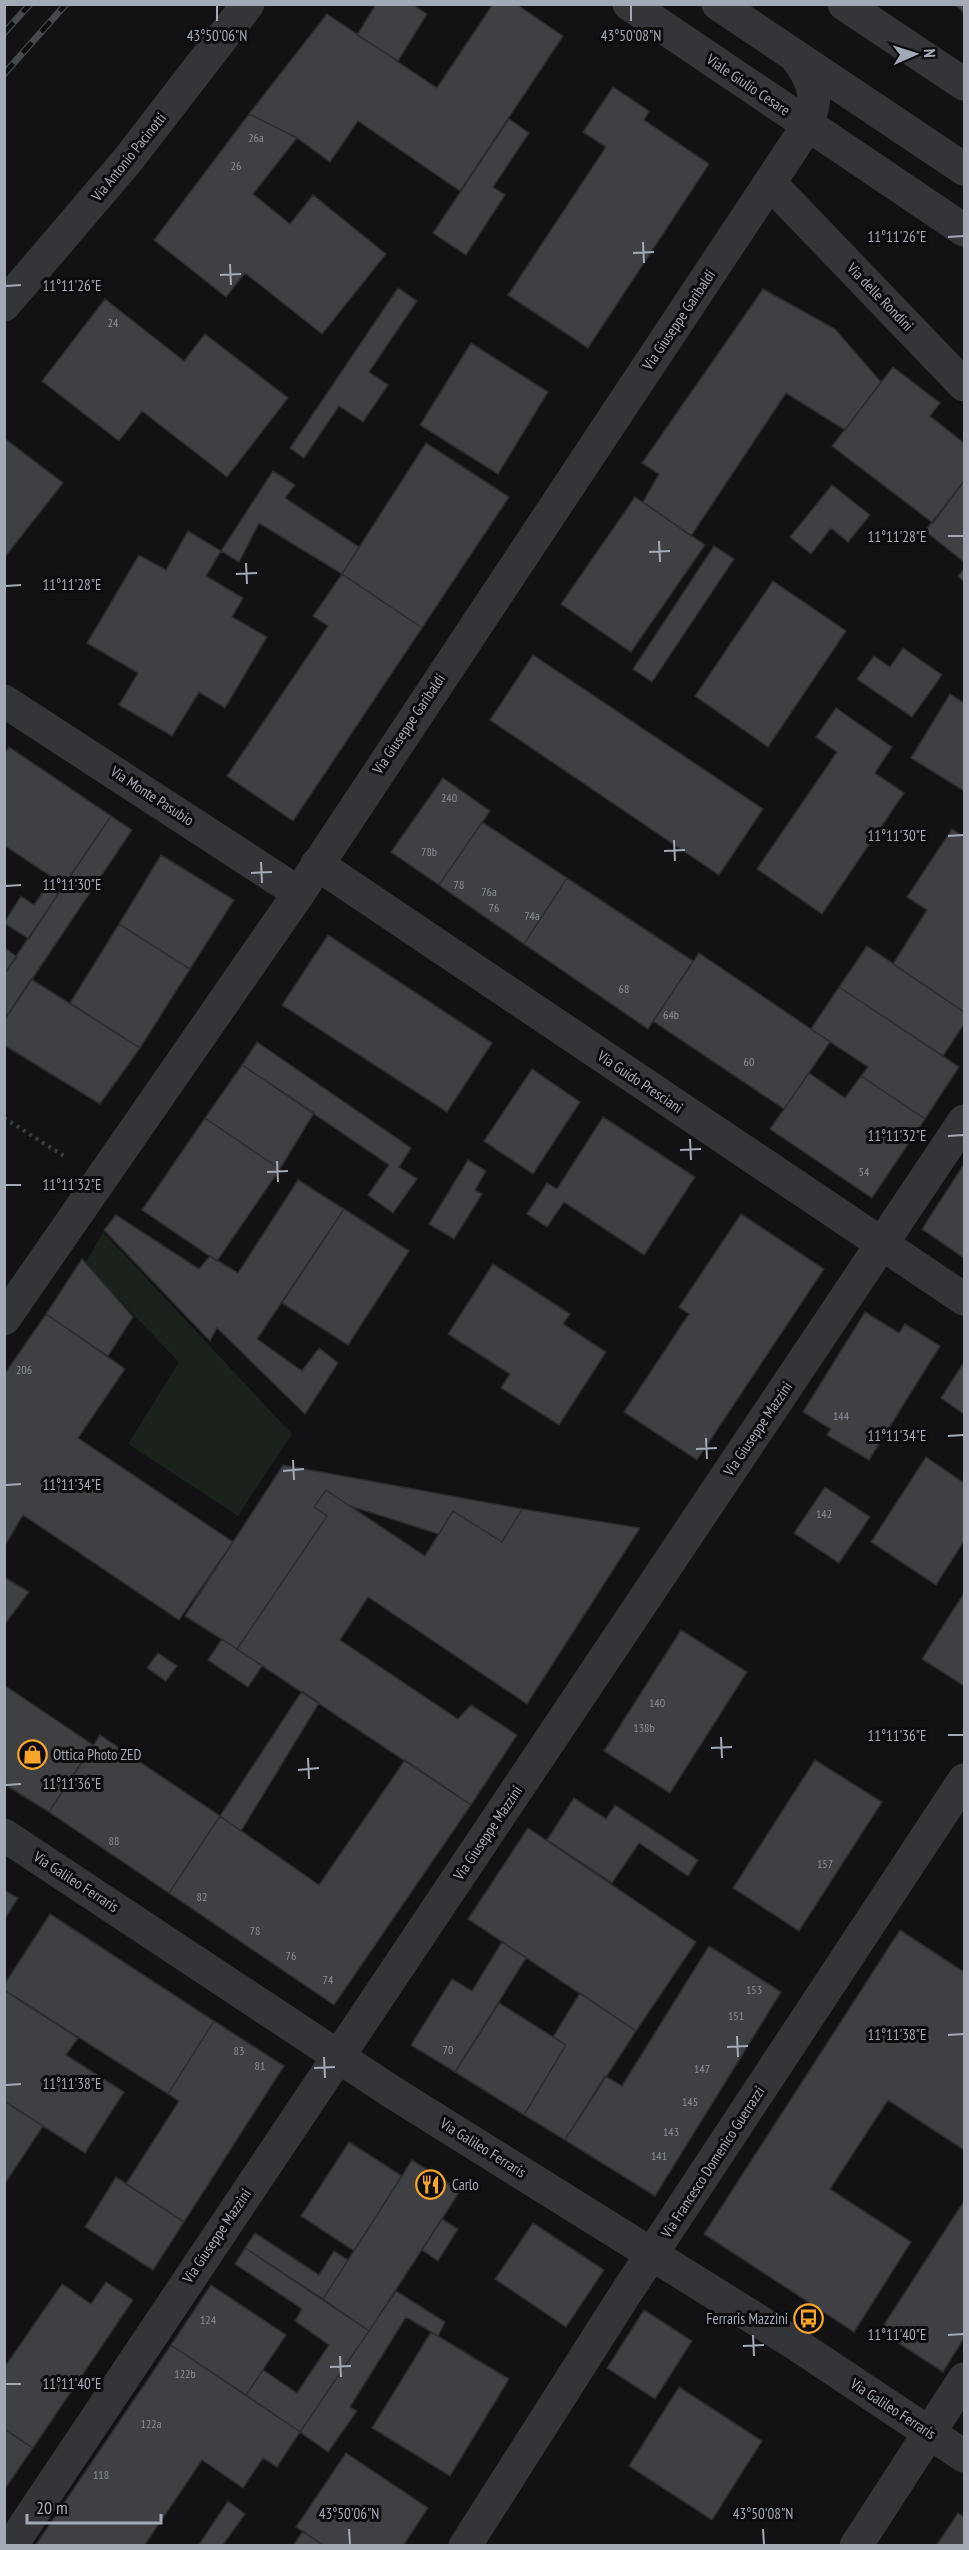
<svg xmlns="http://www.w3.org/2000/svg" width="969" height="2550" font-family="'PT Sans Narrow',sans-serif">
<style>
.green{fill:#1a221b}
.building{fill:#3e4044;stroke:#2c2c30;stroke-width:1.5}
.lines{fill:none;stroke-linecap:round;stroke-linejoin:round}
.path{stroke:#393c40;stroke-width:4;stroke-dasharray:3 4.5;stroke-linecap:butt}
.minor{stroke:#333539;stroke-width:33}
.rail-casing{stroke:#46494e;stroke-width:7}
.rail{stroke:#0d0d0f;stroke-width:4.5;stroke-dasharray:14;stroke-linecap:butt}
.ticks{fill:none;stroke:#a3aab5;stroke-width:2}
.labels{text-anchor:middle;stroke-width:6;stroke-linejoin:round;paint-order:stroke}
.number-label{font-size:12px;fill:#8a9099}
.street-label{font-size:15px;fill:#a3aab5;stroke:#0d0d0f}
.poi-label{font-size:15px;fill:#a3aab5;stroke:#0d0d0f;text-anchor:start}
.ticks-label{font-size:15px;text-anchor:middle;fill:#a3aab5;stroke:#0d0d0f;stroke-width:6;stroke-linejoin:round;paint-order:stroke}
</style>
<rect width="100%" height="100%" fill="#121214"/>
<path class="green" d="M103 1232 292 1434 238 1516 128 1444 179 1362 85 1264Z"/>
<path class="building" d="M376 4H412L427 14 398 61 357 35Z
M493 4H516L563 36 460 191 358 121 330 162 297 138 249 114 327 14 437 88Z
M955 4H964V13Z
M613 87 649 111 644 120 709 164 588 348 508 295 606 147 583 132Z
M249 114 297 138 253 194 290 224 313 195 386 254 322 334 245 273 226 297 154 240Z
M509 119 529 133 493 187 505 195 466 255 433 233Z
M398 288 417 301 369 372 388 385 363 422 339 406 304 458 290 448Z
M763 289 835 329 881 382 845 430 786 393 691 536 643 502 659 474 642 463Z
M105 299 184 361 205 334 288 398 227 477 142 411 119 441 42 381Z
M471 343 548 392 498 474 420 425Z
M893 367 940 403 930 416 964 443V481L933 523 832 446Z
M4 438 63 483 4 558Z
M426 443 509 497 422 628 342 574Z
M273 471 295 485 285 498 359 547 342 574 259 523 239 562 221 551Z
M964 481V562L925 531Z
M832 485 870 515 848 542 831 528 811 554 790 537Z
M635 497 705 545 631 652 561 604Z
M188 531 221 551 206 576 243 598 232 617 267 637 225 708 199 692 172 736 119 705 138 673 87 643 139 555 166 570Z
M714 546 734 559 652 682 633 669Z
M964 569V582L958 576Z
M342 574 422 628 293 821 227 776 328 626 313 616Z
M773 581 846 631 768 747 695 696Z
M903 648 942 675 912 717 857 679 874 656 890 667Z
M533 655 763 809 719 875 490 720Z
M950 694 964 703V791L911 758Z
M836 708 892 747 875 773 904 793 822 914 757 869 837 752 816 737Z
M9 747 111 816 64 885 4 845V754Z
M443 778 490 811 439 885 391 852Z
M111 816 132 830 6 1018 4 974Z
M482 822 567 878 524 944 439 885Z
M952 829 964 837V1012L893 964 927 910 907 897Z
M161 855 234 900 190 969 119 924Z
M567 878 693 961 648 1029 524 944Z
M47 886 58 894 29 939 4 923 21 896 34 905Z
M119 924 190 969 140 1048 70 1003Z
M328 935 492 1043 447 1112 282 1005Z
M867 946 964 1012V1024L943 1056 839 987Z
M4 947 17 957 4 974Z
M699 953 830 1042 784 1109 653 1021Z
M31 979 140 1048 100 1104 4 1045V1020Z
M839 987 959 1067 925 1119 861 1076 868 1067 811 1029Z
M257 1042 411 1148 399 1167 417 1179 393 1213 368 1195 389 1165 242 1065Z
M242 1065 314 1113 280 1169 205 1118Z
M532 1069 580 1102 533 1174 484 1141Z
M809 1073 845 1098 861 1076 925 1119 872 1198 770 1129Z
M603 1117 695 1177 644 1255 564 1202 547 1227 527 1214 547 1183 557 1189Z
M205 1118 280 1169 217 1261 142 1210Z
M468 1160 486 1171 475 1190 482 1194 454 1239 429 1224Z
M964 1164V1258L922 1229Z
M298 1180 344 1209 257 1339 302 1371 319 1348 338 1363 305 1414 217 1328 210 1341 104 1230 116 1215 199 1269 210 1256 238 1273Z
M344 1209 409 1251 348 1345 282 1303Z
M741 1214 824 1269 697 1460 624 1412 689 1314 679 1307Z
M82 1259 133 1317 108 1356 46 1314Z
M493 1264 570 1314 563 1324 606 1352 559 1425 501 1388 510 1374 448 1334Z
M865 1312 899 1333 905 1324 940 1346 869 1460 827 1435 831 1429 803 1412Z
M46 1314 125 1369 78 1438 233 1542 179 1620 23 1515 4 1547V1375Z
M964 1362V1414L941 1398Z
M926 1457 964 1483V1541L936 1585 871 1542Z
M283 1465 522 1509 502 1542 453 1511 439 1534 350 1506 326 1490 314 1507 327 1516 237 1649 185 1616Z
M825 1487 870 1517 839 1563 794 1533Z
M326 1490 425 1556 453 1511 502 1542 522 1509 640 1528 527 1704 368 1597 340 1640 458 1719 471 1705 517 1735 471 1805 237 1649 327 1516 314 1507Z
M4 1577 29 1592 4 1625Z
M964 1593V1686L922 1659Z
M681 1630 747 1672 670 1793 604 1751Z
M222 1639 262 1666 248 1687 208 1660Z
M158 1653 177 1666 166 1681 147 1668Z
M4 1685 93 1745 49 1812 4 1784Z
M302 1691 319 1703 241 1831 220 1816Z
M100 1735 220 1816 169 1893 49 1812Z
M405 1760 471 1805 334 2005 169 1893 220 1816 319 1885Z
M815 1760 882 1802 799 1931 733 1888Z
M574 1798 606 1819 615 1805 698 1860 688 1876 639 1843 612 1883 547 1840Z
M528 1828 696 1942 636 2031 468 1919Z
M4 1890 18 1898 4 1920Z
M50 1914 214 2021 168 2094 4 1990V1985Z
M900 1930 964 1972V2150L888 2100 830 2189 911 2242 854 2332 704 2234Z
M502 1942 526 1958 455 2072 411 2045 452 1979 472 1991Z
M709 1946 781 1992 655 2196 565 2140 605 2076 622 2086Z
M4 1990 78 2038 66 2055 124 2092 85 2153 4 2101Z
M580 1993 636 2031 565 2140 524 2115 566 2045 553 2037Z
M499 2003 566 2045 524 2115 455 2072Z
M214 2021 284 2066 184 2222 126 2184 179 2101 168 2094Z
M4 2101 43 2126 4 2185Z
M349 2142 402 2176 354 2251 301 2216Z
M412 2160 460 2191 369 2331 323 2299Z
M116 2177 184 2222 153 2270 85 2227Z
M964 2201V2338L943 2372 880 2331Z
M442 2219 458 2229 438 2261 422 2250Z
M533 2223 604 2270 566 2327 495 2279Z
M255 2233 319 2275 334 2251 348 2260 323 2299 245 2248Z
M245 2248 369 2331 300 2432 246 2395 263 2370 297 2393 329 2345 295 2321 302 2309 235 2264Z
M106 2282 133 2300 33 2448 4 2429V2368L62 2284 91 2304Z
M211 2285 286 2335 246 2395 171 2345Z
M396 2291 445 2322 438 2336 406 2317 350 2407 357 2411 328 2452 300 2432Z
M644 2310 692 2341 655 2399 607 2368Z
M431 2332 509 2379 450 2476 372 2428Z
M171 2345 300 2432 277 2467 263 2458 243 2488 202 2460 144 2546H35Z
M679 2387 762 2441 712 2520 629 2466Z
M4 2429 33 2448 4 2490Z
M346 2453 428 2508 403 2546H324L296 2527Z
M228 2501 245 2514 222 2546H198Z
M958 2513 964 2517V2546H936Z
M303 2531 324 2546H293Z"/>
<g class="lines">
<path class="path" d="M4 1118 67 1158"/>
<path class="minor" d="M629 4 964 230
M718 4 964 169
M844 4 964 84
M770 183 964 385
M4 305 127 161 248 4
M4 701 299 893
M317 864 964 1299
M4 1319 299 893 800 137C820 103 818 85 794 55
M4 1835 392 2092 794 2343 964 2456
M11 2546 964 1121
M465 2546 624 2296 964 1780
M856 2546 964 2379"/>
<defs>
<path id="rail" d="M4 33 30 4
M4 74 66 4"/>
</defs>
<use href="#rail" class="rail-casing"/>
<use href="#rail" class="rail"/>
</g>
<path class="ticks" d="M217 6V21M631 6V21M948 237 963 236M643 242 644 263M633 253 654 252M230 264 231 285M220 275 241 274M6 286 21 285M948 536H963M659 541 660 562M649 552 670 551M246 563 247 584M236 574 257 573M6 586 21 585M948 836 963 835M674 840 675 861M664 851 685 850M261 862 262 883M251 873 272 872M6 886 21 885M948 1136 963 1135M690 1139 691 1160M680 1150 701 1149M277 1161 278 1182M267 1172 288 1171M6 1185H21M948 1436 963 1435M706 1438 707 1459M696 1449 717 1448M293 1460 294 1480M283 1471 304 1469M6 1485 21 1484M948 1735H963M721 1737 722 1758M711 1748 732 1747M308 1758 309 1779M298 1770 319 1768M6 1785 21 1784M948 2035 963 2034M737 2036 738 2057M727 2047 748 2046M324 2057 325 2078M314 2068 335 2067M6 2085 21 2084M753 2335 754 2356M948 2335 963 2334M743 2346 764 2345M340 2356 341 2377M330 2367 351 2366M6 2384H21M349 2529 350 2544M763 2529 764 2544"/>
<defs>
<symbol id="shop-ring" viewBox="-11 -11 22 22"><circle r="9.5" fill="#0d0d0f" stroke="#f6a528" stroke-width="1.5"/><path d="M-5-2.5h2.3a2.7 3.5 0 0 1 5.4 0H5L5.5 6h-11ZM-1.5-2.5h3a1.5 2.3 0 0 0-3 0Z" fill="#f6a528"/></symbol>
<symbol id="restaurant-ring" viewBox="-11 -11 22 22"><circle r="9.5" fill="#0d0d0f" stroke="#f6a528" stroke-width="1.5"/><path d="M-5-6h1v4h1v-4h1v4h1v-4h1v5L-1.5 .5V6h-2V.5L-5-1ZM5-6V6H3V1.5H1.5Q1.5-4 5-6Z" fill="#f6a528"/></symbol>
<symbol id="bus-ring" viewBox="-11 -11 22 22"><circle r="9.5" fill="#0d0d0f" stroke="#f6a528" stroke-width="1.5"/><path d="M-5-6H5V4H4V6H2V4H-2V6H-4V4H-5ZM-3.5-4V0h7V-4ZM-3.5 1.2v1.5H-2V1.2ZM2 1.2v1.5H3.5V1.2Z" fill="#f6a528"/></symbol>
</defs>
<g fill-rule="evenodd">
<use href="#shop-ring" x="16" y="1738" width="33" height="33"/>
<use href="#restaurant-ring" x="414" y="2168" width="33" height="33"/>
<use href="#bus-ring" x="792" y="2302" width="33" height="33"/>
</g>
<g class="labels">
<g class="number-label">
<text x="256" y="142">26a</text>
<text x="236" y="170">26</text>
<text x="113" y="327">24</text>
<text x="449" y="802">240</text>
<text x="429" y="856">78b</text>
<text x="459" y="889">78</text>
<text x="489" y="896">76a</text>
<text x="494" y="912">76</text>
<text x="532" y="920">74a</text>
<text x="624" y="993">68</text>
<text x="671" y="1019">64b</text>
<text x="749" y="1066">60</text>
<text x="864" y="1176">54</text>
<text x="24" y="1374">206</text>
<text x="841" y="1420">144</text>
<text x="824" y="1518">142</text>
<text x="657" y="1707">140</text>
<text x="644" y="1732">138b</text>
<text x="114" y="1845">88</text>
<text x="825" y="1868">157</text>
<text x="202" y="1901">82</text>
<text x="255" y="1935">78</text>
<text x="291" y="1960">76</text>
<text x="328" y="1984">74</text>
<text x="754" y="1994">153</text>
<text x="736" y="2020">151</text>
<text x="448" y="2054">70</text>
<text x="239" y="2055">83</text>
<text x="260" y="2070">81</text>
<text x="702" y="2073">147</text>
<text x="690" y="2106">145</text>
<text x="671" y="2136">143</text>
<text x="659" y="2160">141</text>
<text x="208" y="2324">124</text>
<text x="185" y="2378">122b</text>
<text x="151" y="2428">122a</text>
<text x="101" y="2479">118</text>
</g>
<g class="street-label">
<text transform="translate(748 85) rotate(34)" y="5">Viale Giulio Cesare</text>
<text transform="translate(129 157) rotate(-51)" y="5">Via Antonio Pacinotti</text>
<text transform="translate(880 297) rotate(46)" y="5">Via delle Rondini</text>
<text transform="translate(679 320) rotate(-56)" y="5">Via Giuseppe Garibaldi</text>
<text transform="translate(409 724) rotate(-56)" y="5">Via Giuseppe Garibaldi</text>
<text transform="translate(152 796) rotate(33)" y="5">Via Monte Pasubio</text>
<text transform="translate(640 1082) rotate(34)" y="5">Via Guido Presciani</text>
<text transform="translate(758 1429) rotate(-56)" y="5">Via Giuseppe Mazzini</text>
<text transform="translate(488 1833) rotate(-56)" y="5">Via Giuseppe Mazzini</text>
<text transform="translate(76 1882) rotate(33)" y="5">Via Galileo Ferraris</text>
<text transform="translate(483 2148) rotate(32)" y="5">Via Galileo Ferraris</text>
<text transform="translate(713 2162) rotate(-57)" y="5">Via Francesco Domenico Guerrazzi</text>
<text transform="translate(217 2236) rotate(-56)" y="5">Via Giuseppe Mazzini</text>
<text transform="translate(893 2409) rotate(33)" y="5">Via Galileo Ferraris</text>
</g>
<g class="poi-label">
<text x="53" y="1760">Ottica Photo ZED</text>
<text x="452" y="2190">Carlo</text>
<text x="788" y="2324" text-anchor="end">Ferraris Mazzini</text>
</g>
</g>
<g class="ticks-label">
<text x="217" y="41">43°50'06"N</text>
<text x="631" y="41">43°50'08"N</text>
<text x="897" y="242">11°11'26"E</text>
<text x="72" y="291">11°11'26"E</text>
<text x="897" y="542">11°11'28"E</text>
<text x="72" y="590">11°11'28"E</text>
<text x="897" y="841">11°11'30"E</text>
<text x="72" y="890">11°11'30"E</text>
<text x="897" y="1141">11°11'32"E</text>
<text x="72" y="1190">11°11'32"E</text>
<text x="897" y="1441">11°11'34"E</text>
<text x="72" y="1490">11°11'34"E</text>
<text x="897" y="1741">11°11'36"E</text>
<text x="72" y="1789">11°11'36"E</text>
<text x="897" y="2040">11°11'38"E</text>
<text x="72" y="2089">11°11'38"E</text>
<text x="897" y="2340">11°11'40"E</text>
<text x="72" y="2389">11°11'40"E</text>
<text x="349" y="2519">43°50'06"N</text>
<text x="763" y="2519">43°50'08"N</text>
</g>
<rect width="969" height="2550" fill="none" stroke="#a3aab5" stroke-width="12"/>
<g transform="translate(915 54) rotate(87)" stroke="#0d0d0f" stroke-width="4.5" paint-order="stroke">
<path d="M0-4.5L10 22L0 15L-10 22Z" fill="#a3aab5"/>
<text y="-9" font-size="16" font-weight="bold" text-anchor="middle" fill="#a3aab5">N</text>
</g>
<path d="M27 2514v9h134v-9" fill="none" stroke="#a3aab5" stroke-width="3"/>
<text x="36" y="2514" font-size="18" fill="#a3aab5" stroke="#0d0d0f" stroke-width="4.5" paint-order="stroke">20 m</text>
</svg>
